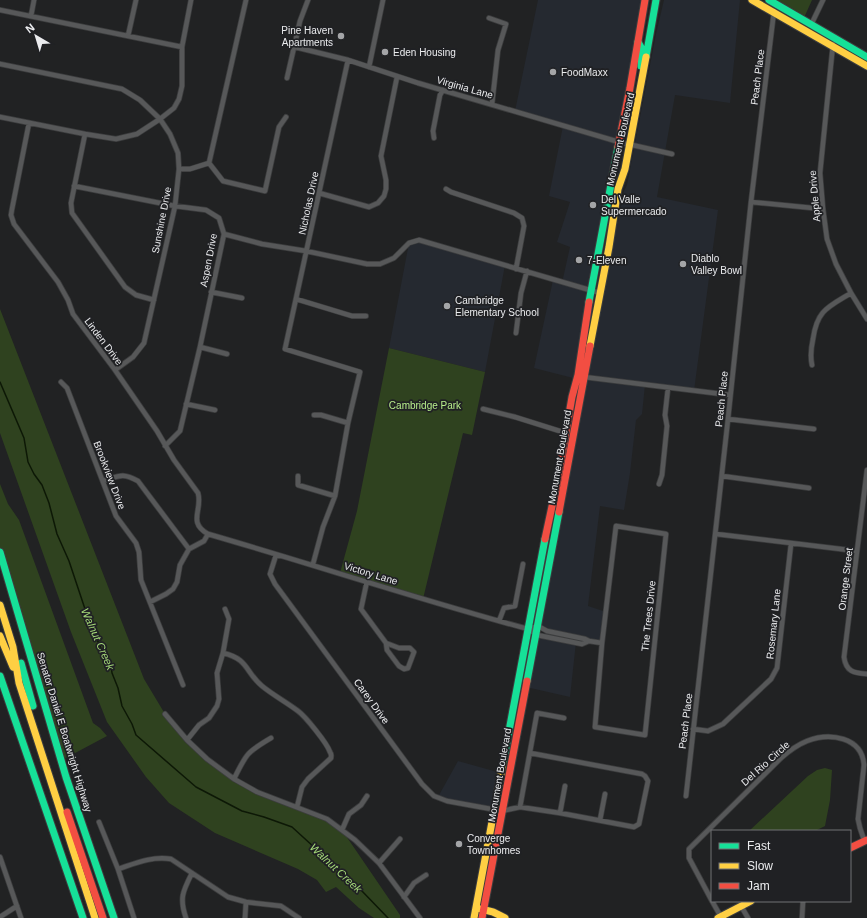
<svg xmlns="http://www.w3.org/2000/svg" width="867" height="918" font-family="Helvetica,sans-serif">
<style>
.built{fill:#252930}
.green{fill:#2f421f}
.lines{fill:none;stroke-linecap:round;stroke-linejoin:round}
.stream{stroke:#0d1806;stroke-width:1.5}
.street-casing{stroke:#3c3d3e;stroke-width:6}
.fast-casing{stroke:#3c3d3e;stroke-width:9}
.slow-casing{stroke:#3c3d3e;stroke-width:9}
.jam-casing{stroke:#3c3d3e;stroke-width:9}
.street{stroke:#575859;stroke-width:4.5}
.fast{stroke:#16e098;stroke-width:7}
.slow{stroke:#ffcf43;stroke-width:7}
.jam{stroke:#f24e42;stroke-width:7}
.poi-dot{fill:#a4a5a7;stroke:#202124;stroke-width:1.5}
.labels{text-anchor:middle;stroke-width:3.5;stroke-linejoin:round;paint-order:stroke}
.poi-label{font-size:10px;fill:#ebecee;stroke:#202124;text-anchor:start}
.street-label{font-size:10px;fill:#ebecee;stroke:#202124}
.park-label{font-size:10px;fill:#b7ed8b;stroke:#202124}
.water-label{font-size:11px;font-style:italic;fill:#a4d978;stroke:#202124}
</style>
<rect width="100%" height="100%" fill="#212223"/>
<path class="built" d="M538 0H645L577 379 534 368 553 280 562 283 570 247 557 242 570 202 549 196 563 126 515 111Z
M664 0H740L730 103 675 95 657 197 718 210 694 391 645 385 642 414 636 420 630 473 624 510 600 506 588 606 606 612 602 643 538 626 613 221 618 222 624 191 627 185 656 34Z
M419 240 505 265 485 372 389 348 409 243Z
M537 635 576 642 570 697 526 687Z
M458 761 501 773 495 810 438 797Z"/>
<path class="green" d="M769 0H812L803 20Z
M0 309 144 679 165 714 207 759 257 792 327 819 342 830 400 915V918H374L359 908 336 887 326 892 317 880 298 869 215 833 169 803 146 777 107 722 71 632 0 433Z
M389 348 485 372 472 435 463 433 423 599 340 573 357 511Z
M0 484 8 504 19 520 93 723 100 728 107 736 62 760 0 552Z
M825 768 832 770 830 800 825 826 815 831H749L808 776 817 770Z"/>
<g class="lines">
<path class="stream" d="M0 382 24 438 28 462 34 474 42 485 49 503 57 534 69 561 88 618 102 651 108 662 111 665 112 673 118 688 122 706 132 724 136 735 196 787 242 811 264 817 292 827 361 890 388 918"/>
<defs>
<path id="street" d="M0 10 182 47
M31 16 34 0
M489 18 506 24 498 50 492 104
M811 25 823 0
M128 36 136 0
M833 44 820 173 823 209 827 239 836 264 851 293 867 319
M295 47 348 60 418 83 619 142 672 154
M0 64 122 89 140 100 160 119 137 134 116 139 85 134 0 117
M369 67 383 0
M287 78 300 21 308 0
M29 123 12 209 11 215 14 224 58 282 68 300 73 314 115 370 157 431 174 460 198 493C203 510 187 522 208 534 315 565 421 600 528 629L537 635 582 644 589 641 585 639 547 631 538 626 528 629
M85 134 71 203 72 213 125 287 136 295 154 300
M434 138 433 131 440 95 443 90
M209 163 223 181 265 191 279 127 286 117
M179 169H190L209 163 246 0
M74 186 175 206 206 210 219 218 224 234 200 347 180 431 165 446
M446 189 451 192 514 213 522 218 524 226 516 269
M319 193 369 207 378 203 384 196 386 189V180L381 156 397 77
M751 202 823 209
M224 234 262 244 306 251 367 264H380L394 258 409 243 419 240 600 293
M211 292 242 298
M296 299 352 316H366
M516 333 521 293 527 271
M200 347 227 354
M812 365C810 356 811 348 813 339 817 310 828 307 851 293
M115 370 133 357 144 343 175 206 179 169 178 153 170 134 160 119 174 108 179 99 182 86V47L191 0
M584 377 730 395
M61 382 67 388 116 516 136 543 139 552 141 580 183 685
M186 404 215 410
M483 409 515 417 566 433
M314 415H321L348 423
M728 419 814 429
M867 470 844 657C846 672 854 673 867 674
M298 476V485L335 496
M722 476 809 488
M103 481C119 476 122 472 138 481L189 549 180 565 177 582 173 589 166 594 150 602
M659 484 662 475 667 426 665 415 668 388
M616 526 666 534 645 735 595 727 602 643Z
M716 534 857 551
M189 549 204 541 208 534
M276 555 270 574 275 584 422 784 434 796 447 801 502 811 520 807 560 813 634 827 639 824 648 781 645 776 642 774 530 753
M313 564 323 527 335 496 348 423 360 372 285 349 348 60
M367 581 361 609 386 643 387 650 399 666 404 669 408 668 414 652 410 648H399L386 643
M499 621 504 608 515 606 523 564
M589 641 602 643
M223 653C249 659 245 672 262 686 273 695 286 702 298 711 305 716 327 743 330 752 332 755 331 755 331 758L308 779 302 787 297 807
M165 714 187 740 207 759 234 779 257 792 327 819 355 840 379 863 420 918
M693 729 708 731 723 724 771 679 777 668 791 544
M187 740 199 725 209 718 217 706 219 699 217 673 223 653 229 619 225 609
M234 779C246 754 247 752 271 738
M686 796 728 419 751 202 774 11
M520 807 537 713 564 718
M560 813 565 786
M600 820 605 794
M99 822 118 869 134 918
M342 830 349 814 361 805 367 796
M0 857 21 918
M379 863 400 839
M118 869C136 863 152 856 171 859L228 897 246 902 281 906 299 918
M404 897 414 883 426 875
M712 901 689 858V849L781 758C789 751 797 745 807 741 830 732 862 737 864 765L858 819 860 828 864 840
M712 901 721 917
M741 906 748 918
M0 917 17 906
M186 918C179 898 183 891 192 873
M245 918 246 902
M802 918 803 901"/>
<path id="fast" d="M769 0 867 57
M638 42 642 49 641 66
M646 57 656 0
M589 302 618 147
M0 552 66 777 114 918
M21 663 33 706
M0 676 83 918
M527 681 559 512
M503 763 545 539"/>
<path id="slow" d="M752 0 867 66
M590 346 609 247 618 189 625 169 646 57
M0 605 13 647 19 683 95 918
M0 636 13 667
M481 909 493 912 505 918
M474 918 503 763
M718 918 751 901"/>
<path id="jam" d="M618 147 630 88 645 0
M559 512 590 346
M545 539 557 483 572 397 578 375 589 302
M67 812 103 918
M850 848 867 840
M482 918 527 681"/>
</defs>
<use href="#street" class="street-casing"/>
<use href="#fast" class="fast-casing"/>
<use href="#slow" class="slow-casing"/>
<use href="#jam" class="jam-casing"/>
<use href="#street" class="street"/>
<use href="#fast" class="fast"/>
<use href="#slow" class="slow"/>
<use href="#jam" class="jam"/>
</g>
<g class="poi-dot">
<circle cx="341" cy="36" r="4"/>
<circle cx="385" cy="52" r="4"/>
<circle cx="553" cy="72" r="4"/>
<circle cx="593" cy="205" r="4"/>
<circle cx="579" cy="260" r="4"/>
<circle cx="683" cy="264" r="4"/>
<circle cx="447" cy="306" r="4"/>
<circle cx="459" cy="844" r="4"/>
</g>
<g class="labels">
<g class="poi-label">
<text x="333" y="34" text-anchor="end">Pine Haven<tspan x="333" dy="12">Apartments</tspan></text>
<text x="393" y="56">Eden Housing</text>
<text x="561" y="76">FoodMaxx</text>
<text x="601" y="203">Del Valle<tspan x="601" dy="12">Supermercado</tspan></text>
<text x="691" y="262">Diablo<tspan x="691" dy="12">Valley Bowl</tspan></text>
<text x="587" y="264">7-Eleven</text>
<text x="455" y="304">Cambridge<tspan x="455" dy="12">Elementary School</tspan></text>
<text x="467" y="842">Converge<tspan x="467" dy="12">Townhomes</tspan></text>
</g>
<g class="street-label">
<text transform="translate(757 77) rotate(-83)" y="4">Peach Place</text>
<text transform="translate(465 87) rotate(16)" y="4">Virginia Lane</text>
<text transform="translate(620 139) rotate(-77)" y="4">Monument Boulevard</text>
<text transform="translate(814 196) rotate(-95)" y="4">Apple Drive</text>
<text transform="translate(308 203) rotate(-78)" y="4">Nicholas Drive</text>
<text transform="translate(161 220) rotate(-79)" y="4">Sunshine Drive</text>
<text transform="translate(208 260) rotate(-79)" y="4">Aspen Drive</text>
<text transform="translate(104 341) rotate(53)" y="4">Linden Drive</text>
<text transform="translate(721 399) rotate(-84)" y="4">Peach Place</text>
<text transform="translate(559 457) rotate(-80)" y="4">Monument Boulevard</text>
<text transform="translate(110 475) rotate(69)" y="4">Brookview Drive</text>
<text transform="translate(371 573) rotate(17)" y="4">Victory Lane</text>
<text transform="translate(845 579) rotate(-83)" y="4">Orange Street</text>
<text transform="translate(648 616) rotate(-84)" y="4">The Trees Drive</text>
<text transform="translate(773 624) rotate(-84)" y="4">Rosemary Lane</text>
<text transform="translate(372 701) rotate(54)" y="4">Carey Drive</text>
<text transform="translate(685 721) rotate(-83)" y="4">Peach Place</text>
<text transform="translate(65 732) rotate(73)" y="4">Senator Daniel E Boatwright Highway</text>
<text transform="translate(765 763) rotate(-42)" y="4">Del Rio Circle</text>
<text transform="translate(499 775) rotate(-80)" y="4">Monument Boulevard</text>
</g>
<g class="park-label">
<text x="425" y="409">Cambridge Park</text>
</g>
<g class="water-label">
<text transform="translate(98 639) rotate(66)" y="4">Walnut Creek</text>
<text transform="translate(336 868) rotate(43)" y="4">Walnut Creek</text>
</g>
</g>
<rect x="711" y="830" width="140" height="72" fill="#202124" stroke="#717275"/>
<rect x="719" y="843" width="20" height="6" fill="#16e098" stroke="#717275"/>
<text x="747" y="850" font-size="12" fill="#ebecee">Fast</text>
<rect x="719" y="863" width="20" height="6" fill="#ffcf43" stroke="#717275"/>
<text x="747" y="870" font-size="12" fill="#ebecee">Slow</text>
<rect x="719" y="883" width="20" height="6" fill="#f24e42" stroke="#717275"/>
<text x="747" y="890" font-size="12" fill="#ebecee">Jam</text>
<g transform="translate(36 36) rotate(322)" stroke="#202124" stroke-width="3" paint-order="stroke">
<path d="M0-3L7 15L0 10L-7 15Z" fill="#ebecee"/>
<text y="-6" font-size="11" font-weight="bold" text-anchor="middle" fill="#ebecee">N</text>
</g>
</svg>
